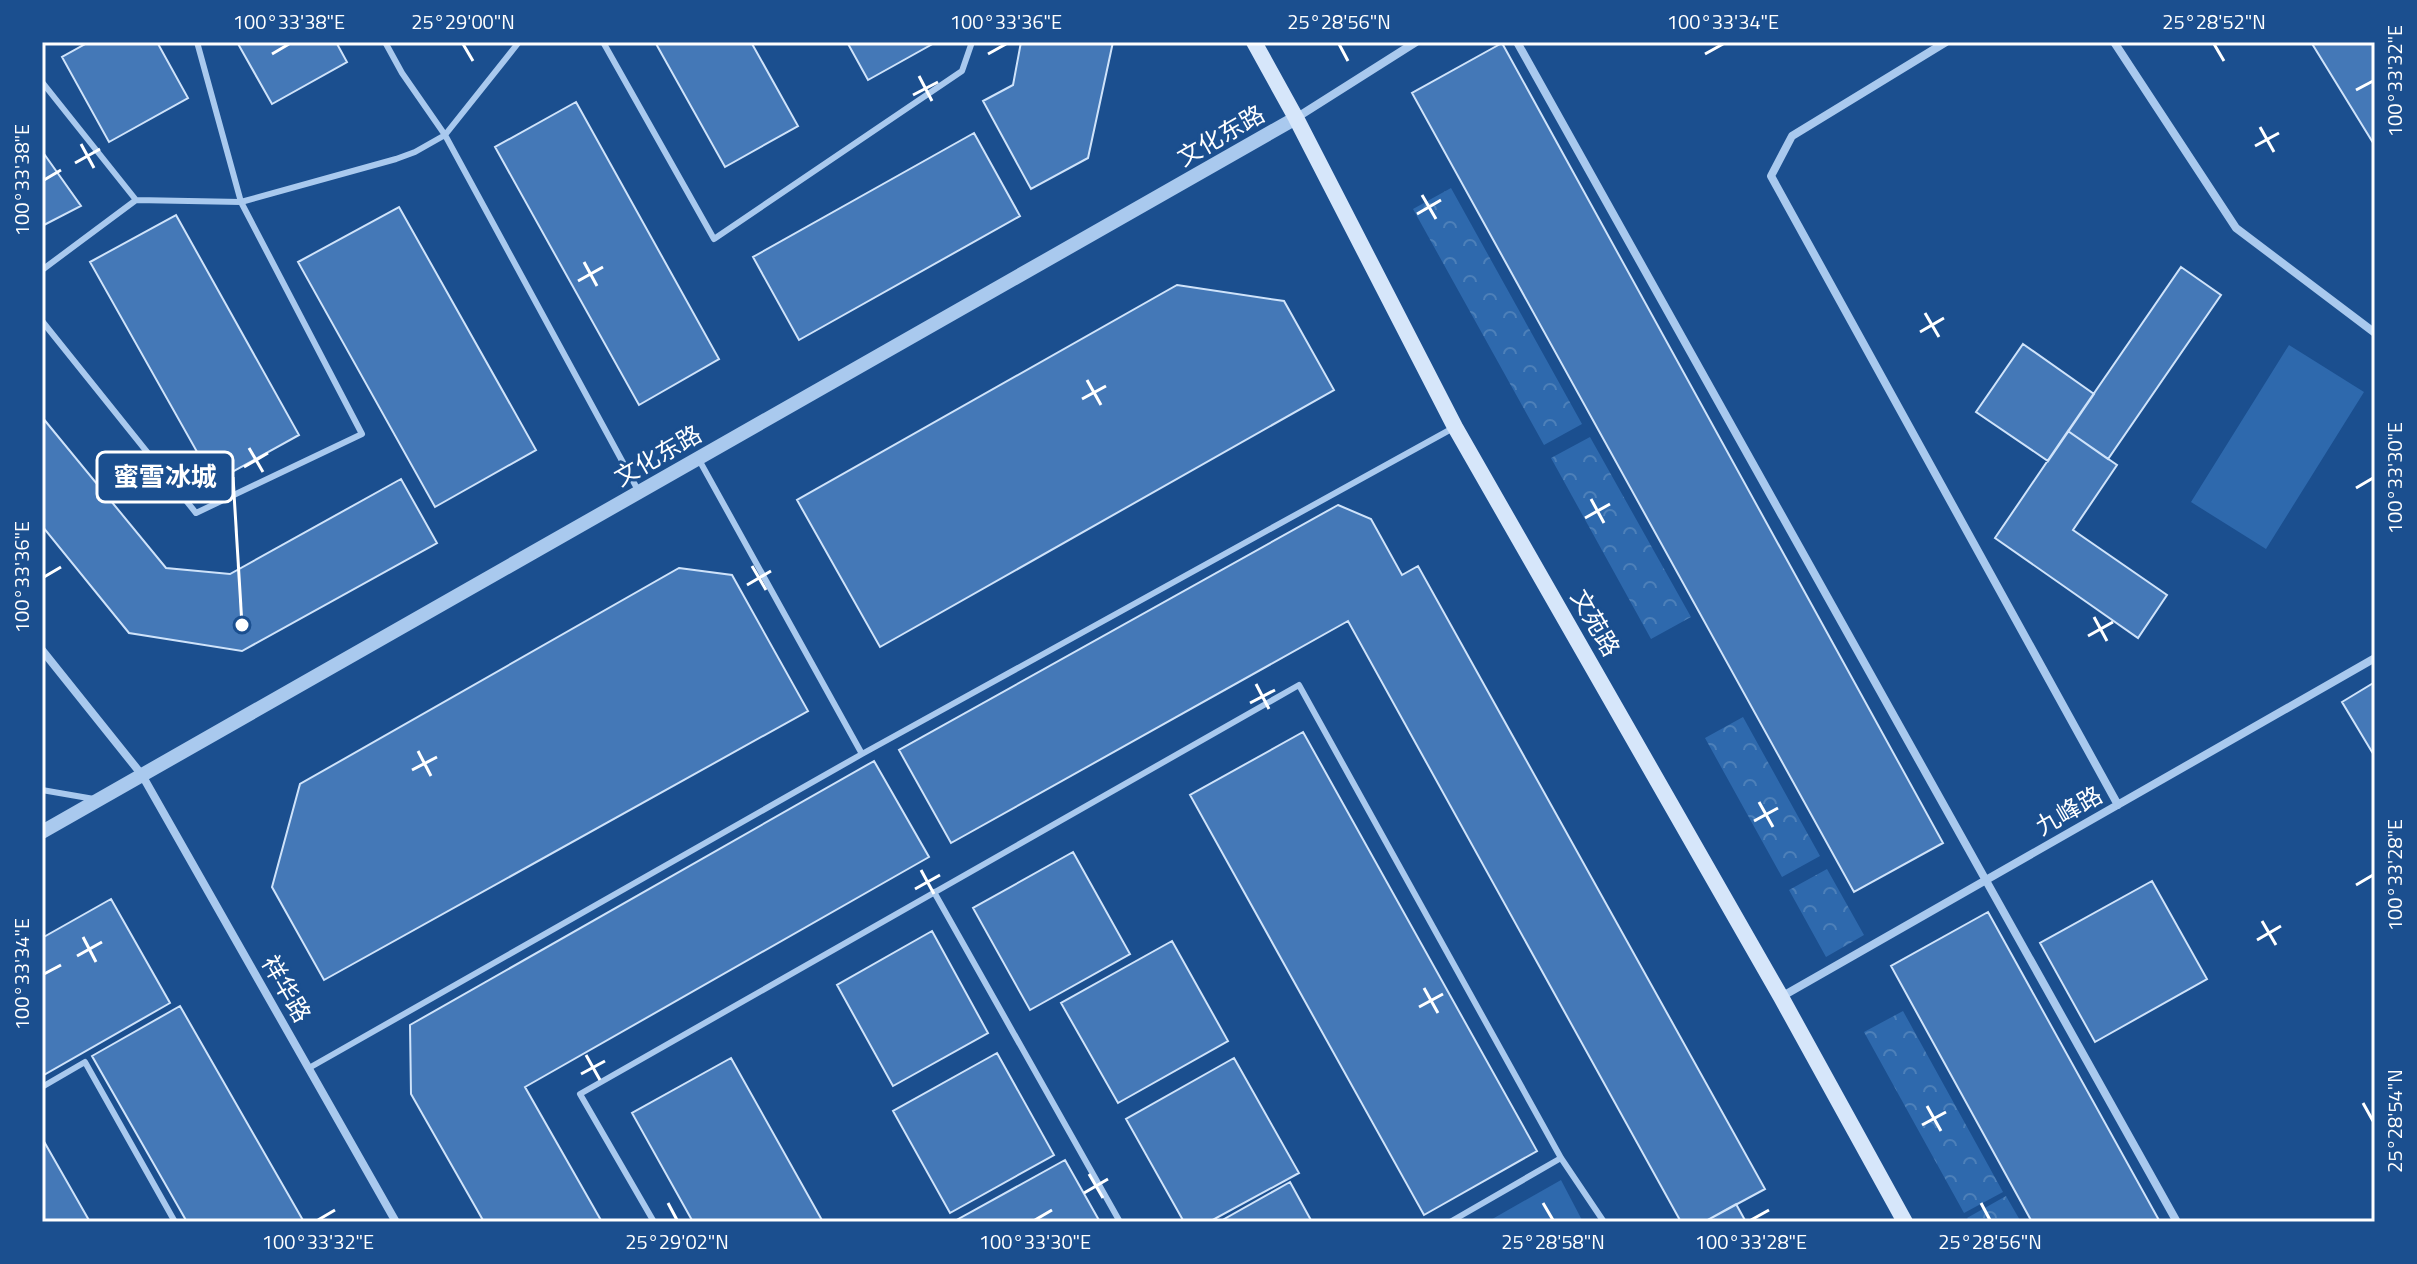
<svg xmlns="http://www.w3.org/2000/svg" width="2417" height="1264" font-family="'Titillium Web','Noto Sans SC',sans-serif">
<style>
.green{fill:#2e69ad}
.forest{fill:url(#forest-crowns)}
.building{fill:#4478b7;stroke:#cfe3fa;stroke-width:2}
.lines{fill:none;stroke-linecap:round;stroke-linejoin:round}
.service{stroke:#a9c9ee;stroke-width:6}
.minor{stroke:#a9c9ee;stroke-width:8}
.tertiary{stroke:#a9c9ee;stroke-width:14}
.secondary{stroke:#d6e6fa;stroke-width:16}
.ticks{fill:none;stroke:#fff;stroke-width:3}
.labels{text-anchor:middle;stroke-width:6;stroke-linejoin:round;paint-order:stroke}
.street-label{font-size:24px;fill:#fff;stroke:#1b4f8f}
.leader{fill:none;stroke:#fff;stroke-width:3}
.callout-dot{fill:#fff;stroke:#1b4f8f;stroke-width:3}
.callout{fill:#1b4f8f;stroke:#fff;stroke-width:3}
.callout-label{font-size:26px;text-anchor:middle;font-weight:bold;fill:#fff}
.neatline{fill:none;stroke:#fff;stroke-width:3}
.ticks-label{font-size:20px;text-anchor:middle;fill:#fff}
</style>
<defs>
<pattern id="forest-crowns" width="20" height="18" patternUnits="userSpaceOnUse" patternTransform="scale(2)"><rect width="20" height="18" fill="#2e69ad"/><path d="M2 6a3 3 0 1 1 6 0M12 15a3 3 0 1 1 6 0" fill="none" stroke="#4d80b9"/></pattern>
</defs>
<rect width="100%" height="100%" fill="#1b4f8f"/>
<path class="green" d="M2289 345 2364 392 2266 549 2191 502Z
M1561 1180 1583 1222H1487Z"/>
<path class="forest" d="M1451 188 1582 424 1544 445 1413 209Z
M1590 437 1691 617 1651 639 1551 458Z
M1743 717 1820 856 1782 877 1705 738Z
M1827 869 1864 935 1826 957 1789 890Z
M1903 1011 2003 1192 1964 1213 1864 1032Z
M2006 1196 2021 1222H1970L1967 1218Z"/>
<path class="building" d="M89 42H157L188 98 109 142 62 57Z
M237 42H336L347 62 272 104Z
M655 42H751L798 126 725 167Z
M847 42H936L868 80Z
M1021 42H1113L1088 158 1031 189 983 101 1013 85Z
M2311 42H2375V146Z
M1502 43 1943 843 1854 892 1412 93Z
M576 102 719 359 639 405 495 147Z
M974 133 1020 216 799 340 753 257Z
M42 151 81 206 42 226Z
M399 207 536 450 435 507 298 262Z
M176 215 299 435 214 482 90 262Z
M2181 267 2221 295 2108 459 2068 431Z
M1177 285 1284 301 1334 390 880 647 797 500Z
M2023 344 2094 394 2048 461 1976 412Z
M42 417 166 568 230 574 401 479 437 543 242 651 129 633 42 526Z
M2068 431 2117 465 2073 530 2167 595 2138 638 1995 538Z
M1338 505 1371 519 1402 575 1418 566 1765 1189 1704 1222H1681L1348 621 951 843 899 750Z
M679 568 732 575 808 711 324 980 272 887 300 784Z
M2375 682V757L2342 702Z
M1303 732 1537 1151 1424 1215 1190 795Z
M874 761 929 857 525 1087 602 1222H484L411 1094 410 1025Z
M1073 852 1130 954 1030 1010 973 908Z
M2152 881 2207 979 2095 1042 2040 943Z
M111 899 170 1003 42 1076V938Z
M1988 912 2160 1222H2032L1891 966Z
M932 931 988 1033 893 1086 837 985Z
M1172 941 1228 1041 1118 1103 1061 1003Z
M180 1006 304 1222H187L92 1056Z
M997 1053 1054 1155 950 1213 893 1111Z
M731 1058 823 1222H693L632 1113Z
M1234 1058 1299 1173 1209 1222H1184L1126 1119Z
M42 1138 90 1222H42Z
M1065 1160 1100 1222H953Z
M1290 1182 1312 1222H1219Z
M1736 1204 1746 1222H1704Z"/>
<g class="lines">
<path class="service" d="M197 42 241 202 396 159 415 152 445 135 519 42
M385 42 402 73 445 135 639 492
M603 42 714 239 962 71 972 42
M42 82 136 200
M42 270 136 200 241 202 362 434 196 513 42 321
M698 458 862 754
M42 790 94 799
M934 892 1120 1222
M309 1068 862 754 1455 427
M42 1087 85 1062 175 1222
M654 1222 580 1094 1299 685 1561 1158 1604 1222
M1450 1222 1561 1158"/>
<path class="minor" d="M1517 42 2177 1222
M1946 42 1792 136 1771 176 2118 805
M2114 42 2236 228 2375 333
M1296 118 1416 42
M42 650 142 775 396 1222
M1781 997 2375 658"/>
<path class="tertiary" d="M42 832 1296 118"/>
<path class="secondary" d="M1254 42 1296 118 1455 427 1781 997 1905 1222"/>
</g>
<path class="ticks" d="M463 44 473 61M1339 44 1348 61M2214 44 2224 61M272 54 289 44M988 54 1006 44M1705 54 1723 44M919 76 932 101M2356 90 2373 81M913 95 938 82M2260 127 2274 152M81 144 94 168M2255 146 2279 133M75 163 100 149M44 180 61 170M1422 195 1436 219M1417 214 1441 200M584 262 597 286M578 281 603 267M1925 313 1939 337M1920 332 1944 318M1087 380 1101 405M1082 399 1106 386M249 448 263 472M244 467 268 453M2356 488 2373 478M1591 499 1604 523M1585 518 1610 504M752 566 766 590M44 577 61 567M747 585 771 571M2094 617 2107 641M2088 636 2113 622M1256 684 1269 709M1250 703 1275 690M418 751 431 776M412 770 437 757M1759 802 1773 827M1754 821 1778 808M921 870 934 894M2356 885 2373 875M915 889 940 875M2262 921 2276 945M83 937 96 962M2257 940 2281 926M77 956 102 942M44 974 61 965M1424 988 1438 1013M1419 1007 1443 994M586 1055 600 1080M581 1074 605 1061M2363 1103 2373 1121M1927 1106 1941 1131M1922 1125 1946 1112M1089 1174 1103 1198M1084 1193 1108 1179M668 1203 677 1220M1543 1203 1553 1220M1981 1203 1990 1220M318 1220 335 1210M1035 1220 1052 1210M1751 1220 1769 1210"/>
<g class="labels">
<g class="street-label">
<text transform="translate(1221 136) rotate(-30)" y="8">文化东路</text>
<text transform="translate(658 456) rotate(-30)" y="8">文化东路</text>
<text transform="translate(1595 623) rotate(60)" y="8">文苑路</text>
<text transform="translate(2069 811) rotate(-30)" y="8">九峰路</text>
<text transform="translate(286 989) rotate(60)" y="8">祥华路</text>
</g>
</g>
<path class="leader" d="M242 625L233 477"/>
<circle class="callout-dot" cx="242" cy="625" r="8"/>
<rect class="callout" x="97" y="452" width="136" height="50" rx="8"/>
<g class="callout-label">
<text x="165" y="486">蜜雪冰城</text>
</g>
<rect width="2417" height="1264" fill="none" stroke="#1b4f8f" stroke-width="88"/>
<rect x="44" y="44" width="2329" height="1176" class="neatline"/>
<g class="ticks-label">
<text x="289" y="29">100°33'38"E</text>
<text x="463" y="29">25°29'00"N</text>
<text x="1006" y="29">100°33'36"E</text>
<text x="1339" y="29">25°28'56"N</text>
<text x="1723" y="29">100°33'34"E</text>
<text x="2214" y="29">25°28'52"N</text>
<text transform="translate(2395 81) rotate(-90)" y="7">100°33'32"E</text>
<text transform="translate(22 180) rotate(-90)" y="7">100°33'38"E</text>
<text transform="translate(2395 478) rotate(-90)" y="7">100°33'30"E</text>
<text transform="translate(22 577) rotate(-90)" y="7">100°33'36"E</text>
<text transform="translate(2395 875) rotate(-90)" y="7">100°33'28"E</text>
<text transform="translate(22 974) rotate(-90)" y="7">100°33'34"E</text>
<text transform="translate(2395 1121) rotate(-90)" y="7">25°28'54"N</text>
<text x="318" y="1249">100°33'32"E</text>
<text x="677" y="1249">25°29'02"N</text>
<text x="1035" y="1249">100°33'30"E</text>
<text x="1553" y="1249">25°28'58"N</text>
<text x="1751" y="1249">100°33'28"E</text>
<text x="1990" y="1249">25°28'56"N</text>
</g>
</svg>
